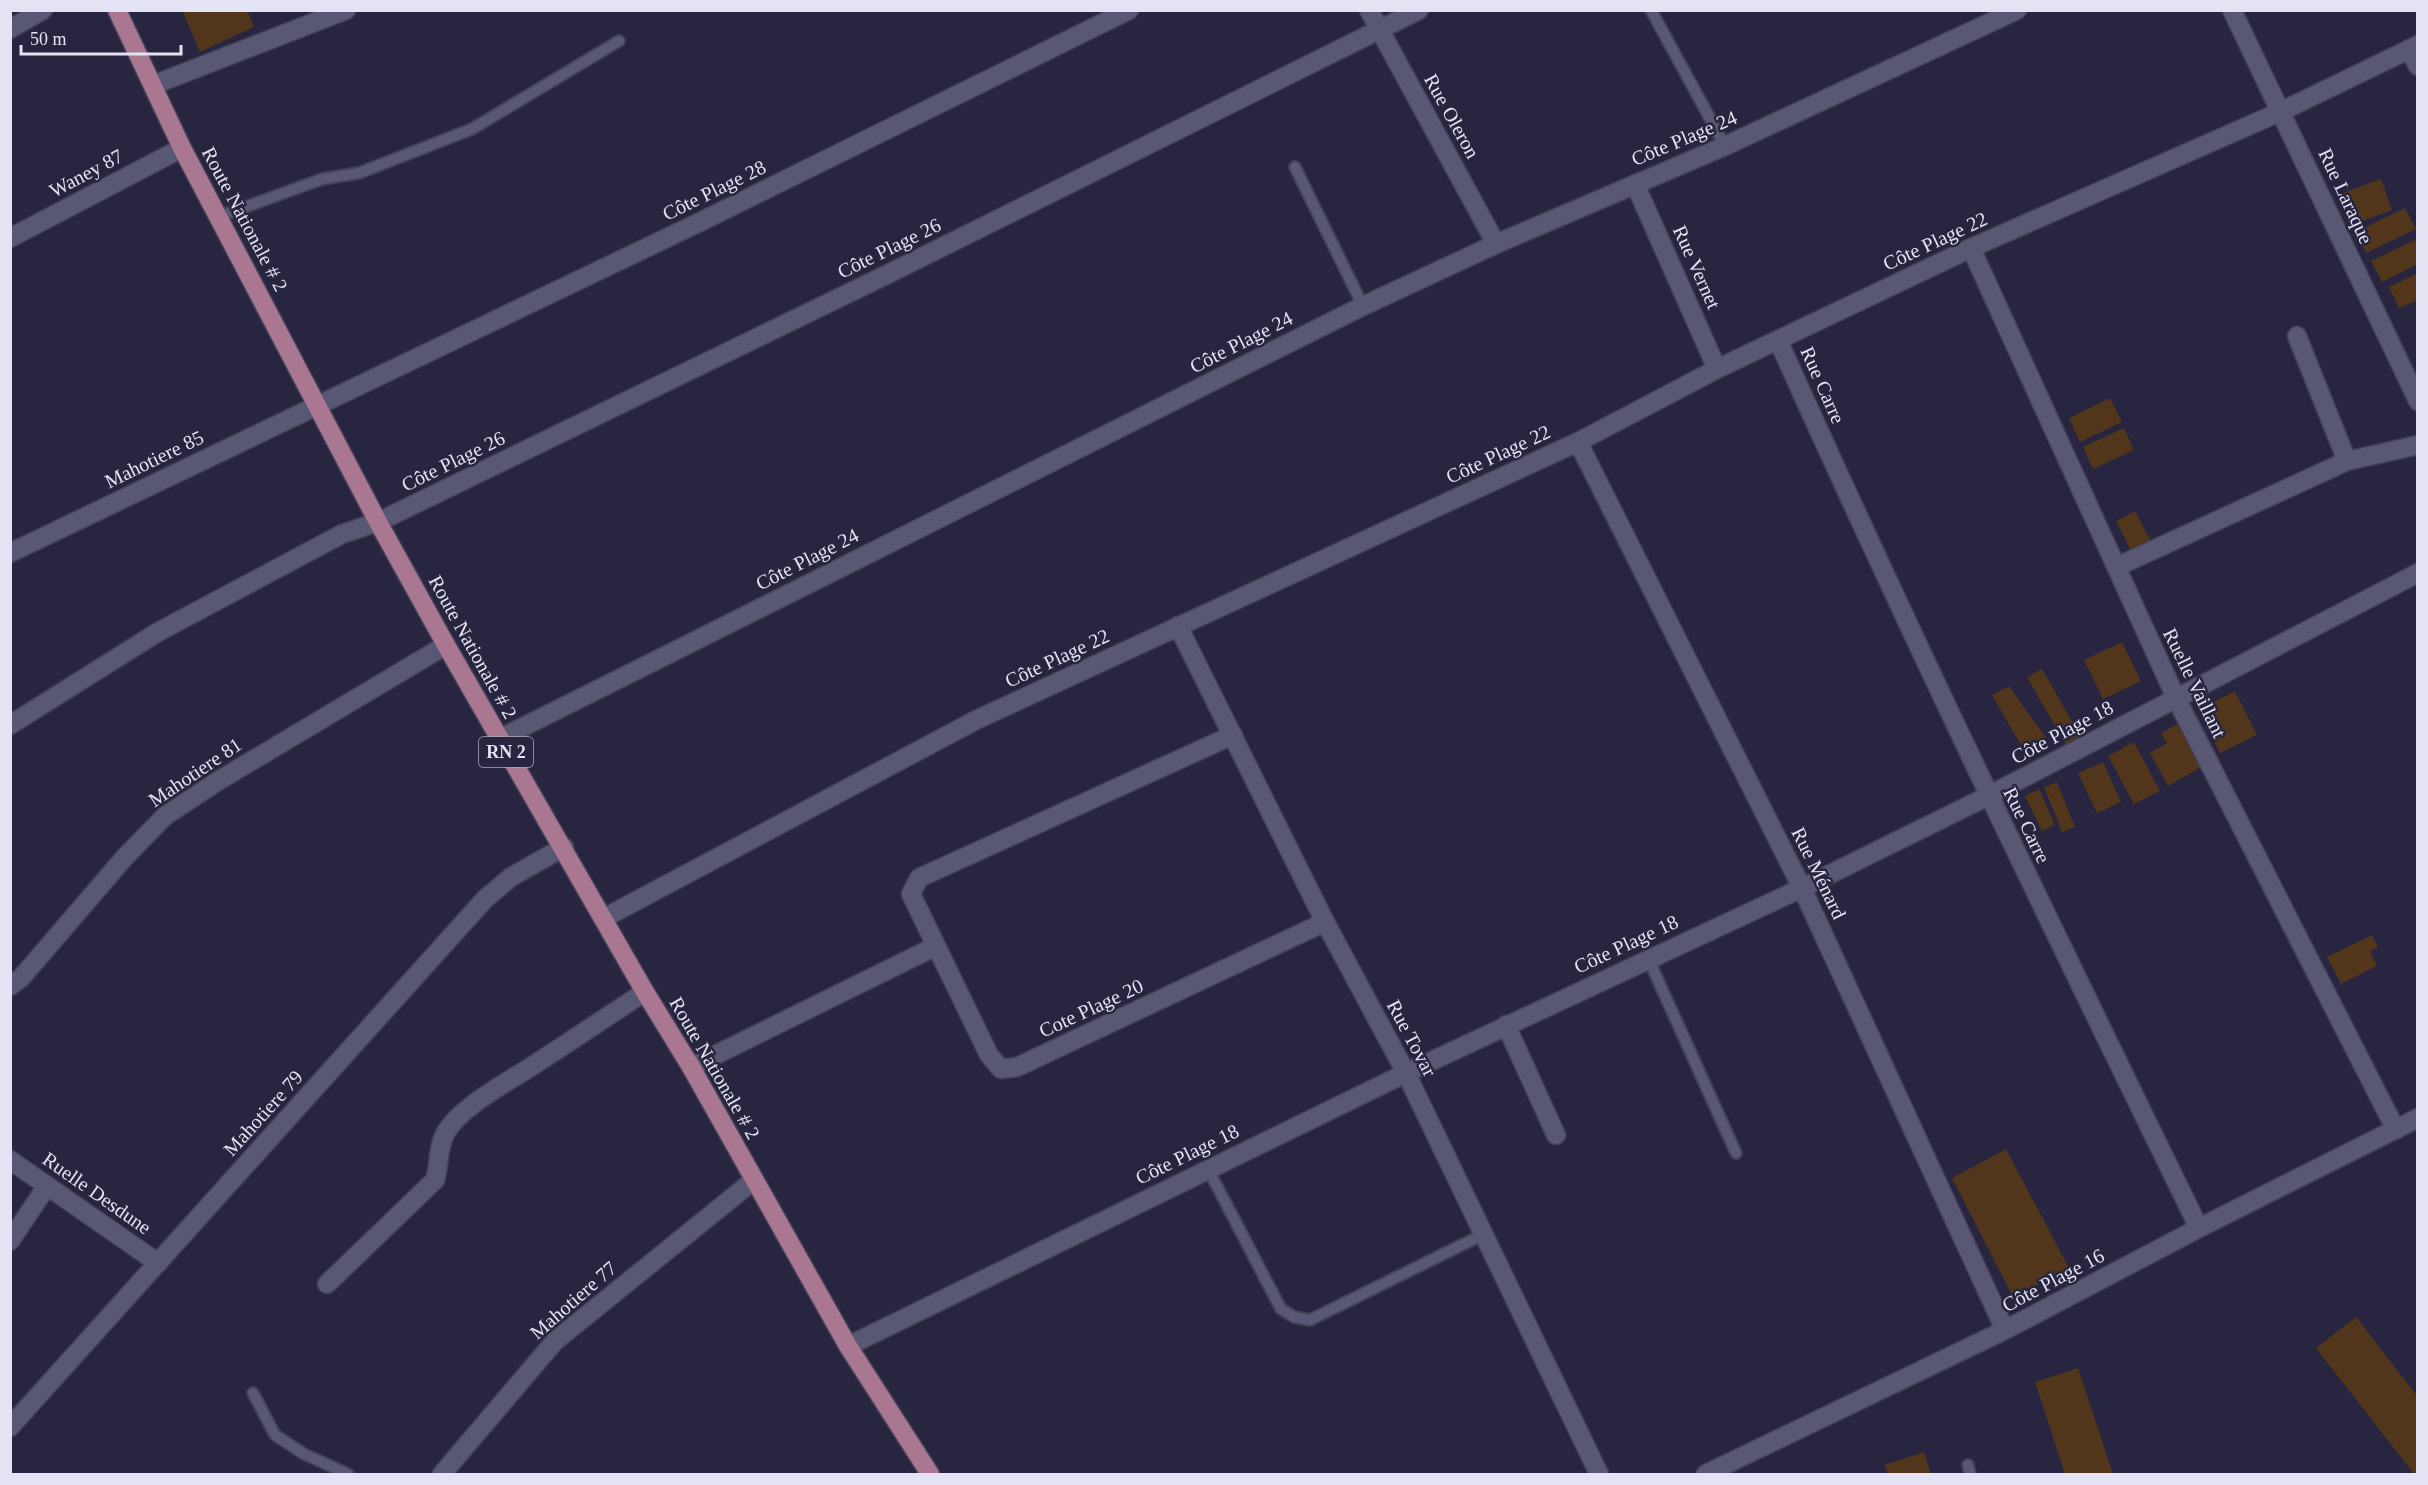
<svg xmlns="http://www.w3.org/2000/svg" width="2428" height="1485" font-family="Georgia,serif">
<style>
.building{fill:#52361c}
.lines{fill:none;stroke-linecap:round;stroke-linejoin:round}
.lane-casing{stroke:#434157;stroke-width:14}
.street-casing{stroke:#434157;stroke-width:21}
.secondary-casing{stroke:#434157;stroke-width:21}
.primary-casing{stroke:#434157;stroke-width:21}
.lane{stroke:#585774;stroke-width:10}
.street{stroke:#585774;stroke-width:18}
.secondary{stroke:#585774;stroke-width:18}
.primary{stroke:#aa7791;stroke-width:18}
.labels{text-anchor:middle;stroke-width:5;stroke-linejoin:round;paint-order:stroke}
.shield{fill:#27253f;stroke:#abaabe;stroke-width:1.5}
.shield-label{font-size:18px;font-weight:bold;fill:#e3e3f4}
.street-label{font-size:20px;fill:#e3e3f4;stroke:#27253f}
</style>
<rect width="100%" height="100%" fill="#27253f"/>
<path class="building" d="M182 10H247L254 27 200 52Z
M2381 179 2392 210 2349 226 2337 195Z
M2405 208 2416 229 2366 253 2356 232Z
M2415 240 2418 246V264L2382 282 2371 261Z
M2418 273V300L2399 308 2389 287Z
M2110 398 2122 422 2080 442 2069 418Z
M2124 428 2134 450 2093 469 2083 447Z
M2135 511 2153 545 2133 555 2116 521Z
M2122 642 2141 681 2103 699 2084 660Z
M2042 669 2081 737 2066 745 2027 677Z
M2009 686 2046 738 2030 761 1992 695Z
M2235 691 2257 735 2220 753 2198 710Z
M2179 723 2203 766 2168 786 2150 753 2167 743 2161 733Z
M2134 742 2160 791 2134 804 2108 756Z
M2103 762 2121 802 2097 813 2078 773Z
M2057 782 2075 827 2062 832 2044 787Z
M2039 789 2055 825 2042 831 2025 796Z
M2372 935 2378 947 2370 951 2377 966 2341 984 2327 957Z
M2006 1149 2069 1268 2013 1297 1952 1178Z
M2356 1317 2418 1397V1474H2414L2316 1348Z
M2078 1368 2113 1474H2065L2035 1382Z
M1924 1452 1931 1474H1888L1884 1465Z"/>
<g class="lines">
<defs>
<path id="lane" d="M1651 10 1725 146
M1295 167 1363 306
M218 217 322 179 359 173 472 129 619 41
M1648 958 1736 1153
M1208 1169 1281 1309 1294 1317 1310 1320 1484 1234
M253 1393 275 1435 304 1454 348 1474
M1968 1465 1970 1474"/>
<path id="street" d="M1369 10 1496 244
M2232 10 2418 401
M10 29 43 10
M2409 49 2418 66
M1635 184 1717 369
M1971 248 2176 698 2396 1130
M2297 336 2347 461
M1778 340C1912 639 2055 934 2199 1228
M1578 442 1802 888 2005 1330
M10 553 700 222 1129 10
M2116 567 2347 461 2418 445
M1178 626 1325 922 1406 1073 1599 1474
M10 725 158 632 342 534 378 522 886 275 1419 10
M1233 735 919 878 911 894 989 1055 1001 1069 1017 1067 1325 922
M499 739 1363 306 1496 244 1725 146 2017 10
M604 918 976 720 1578 442 1717 369 1971 248 2282 111 2418 45
M10 986 21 978 125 857 165 816 218 781 446 645
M1506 1025 1556 1135
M691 1067 936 946
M10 1160 158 1263
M10 1241 47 1186
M327 1284 435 1180C440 1164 437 1148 446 1132 461 1107 504 1084 529 1068 568 1043 606 1017 645 992
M10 1427 485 899 511 877 564 847
M442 1474 555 1341 754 1180
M1706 1474 2005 1330 2199 1228 2418 1118"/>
<path id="secondary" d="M153 85 346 10
M10 238 182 148
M848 1346 1406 1073 1802 888 1988 796 2418 573"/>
<path id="primary" d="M117 10 182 148 378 522 446 645 645 992 691 1067 848 1346 930 1474"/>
</defs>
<use href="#lane" class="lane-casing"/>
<use href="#street" class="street-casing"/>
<use href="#secondary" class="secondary-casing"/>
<use href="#primary" class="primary-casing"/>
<use href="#lane" class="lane"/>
<use href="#street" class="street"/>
<use href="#secondary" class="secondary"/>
<use href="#primary" class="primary"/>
</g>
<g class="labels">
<rect class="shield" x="479" y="737" width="54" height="30" rx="4.5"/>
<g class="shield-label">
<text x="506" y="758">RN 2</text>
</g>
<g class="street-label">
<text transform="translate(1452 116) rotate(61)" y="7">Rue Oleron</text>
<text transform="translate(1684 138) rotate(-23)" y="7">Côte Plage 24</text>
<text transform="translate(86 173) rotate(-28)" y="7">Waney 87</text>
<text transform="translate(714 190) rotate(-26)" y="7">Côte Plage 28</text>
<text transform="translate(2346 196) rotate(65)" y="7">Rue Laraque</text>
<text transform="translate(245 219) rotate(62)" y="7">Route Nationale # 2</text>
<text transform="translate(1935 241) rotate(-25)" y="7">Côte Plage 22</text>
<text transform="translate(889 248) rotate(-26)" y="7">Côte Plage 26</text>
<text transform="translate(1697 267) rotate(66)" y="7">Rue Vernet</text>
<text transform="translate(1241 342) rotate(-27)" y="7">Côte Plage 24</text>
<text transform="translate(1823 385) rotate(66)" y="7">Rue Carre</text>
<text transform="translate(1498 454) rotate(-25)" y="7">Côte Plage 22</text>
<text transform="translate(154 459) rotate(-26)" y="7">Mahotiere 85</text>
<text transform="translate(453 461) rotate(-26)" y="7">Côte Plage 26</text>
<text transform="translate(807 559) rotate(-27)" y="7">Côte Plage 24</text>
<text transform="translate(473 647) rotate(61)" y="7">Route Nationale # 2</text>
<text transform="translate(1057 658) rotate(-25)" y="7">Côte Plage 22</text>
<text transform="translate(2195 683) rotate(64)" y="7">Ruelle Vaillant</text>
<text transform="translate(2062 732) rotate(-28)" y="7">Côte Plage 18</text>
<text transform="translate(195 772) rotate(-34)" y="7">Mahotiere 81</text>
<text transform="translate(2027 825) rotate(64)" y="7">Rue Carre</text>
<text transform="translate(1819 873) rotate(64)" y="7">Rue Ménard</text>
<text transform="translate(1626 944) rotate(-25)" y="7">Côte Plage 18</text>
<text transform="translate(1091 1008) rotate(-25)" y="7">Cote Plage 20</text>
<text transform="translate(1412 1038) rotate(62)" y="7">Rue Tovar</text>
<text transform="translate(715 1068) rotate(60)" y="7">Route Nationale # 2</text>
<text transform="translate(263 1113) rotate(-48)" y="7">Mahotiere 79</text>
<text transform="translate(1187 1154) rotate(-26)" y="7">Côte Plage 18</text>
<text transform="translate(97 1193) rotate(35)" y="7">Ruelle Desdune</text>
<text transform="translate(2053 1280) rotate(-28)" y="7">Côte Plage 16</text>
<text transform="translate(573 1300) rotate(-41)" y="7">Mahotiere 77</text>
</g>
</g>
<rect width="2428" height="1485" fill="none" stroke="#e3e3f4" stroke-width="24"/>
<path d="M21 45v9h160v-9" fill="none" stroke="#e3e3f4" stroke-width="3"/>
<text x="30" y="45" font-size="18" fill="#e3e3f4" stroke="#27253f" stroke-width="4.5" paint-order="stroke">50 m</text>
</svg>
